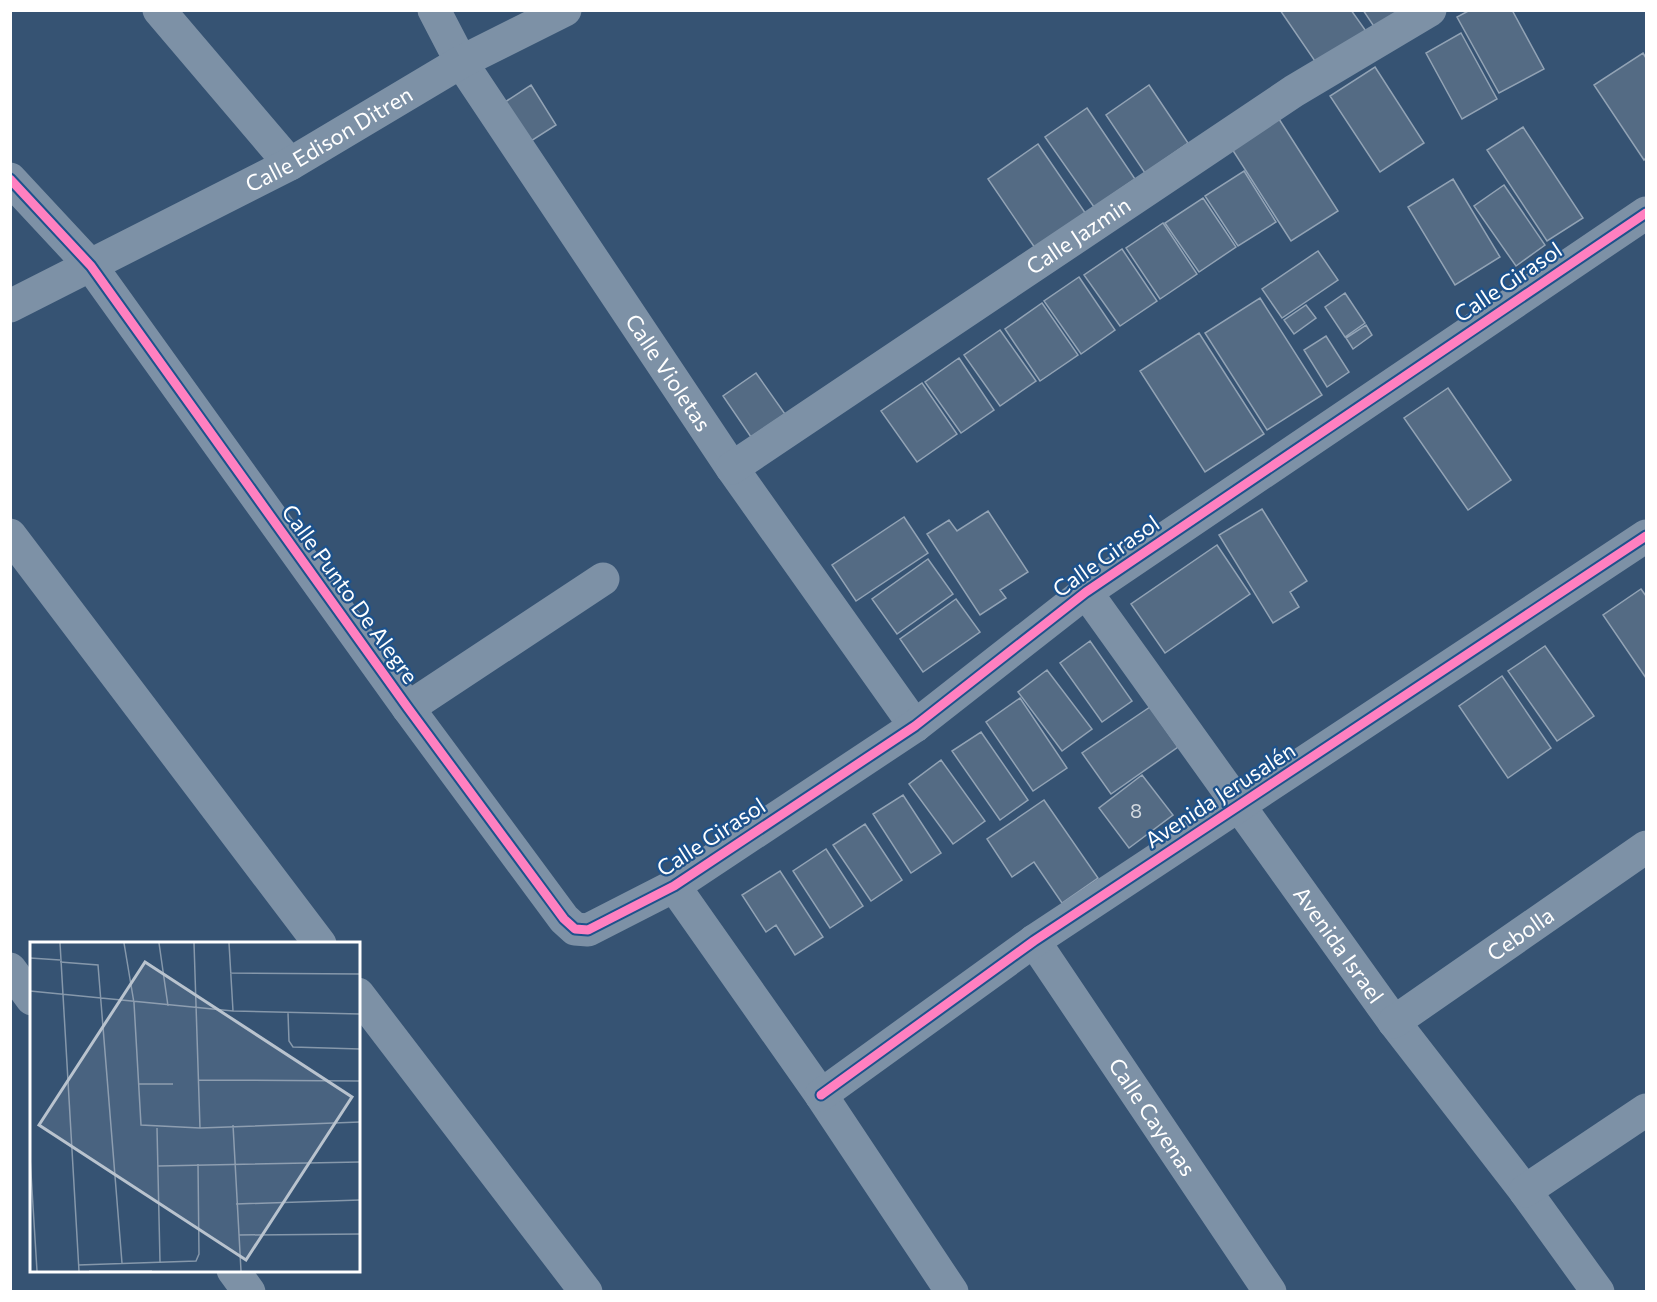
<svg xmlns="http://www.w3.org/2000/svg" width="1657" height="1302" font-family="Commissioner,sans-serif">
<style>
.building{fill:#546b84;stroke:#92a3b5;stroke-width:1.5}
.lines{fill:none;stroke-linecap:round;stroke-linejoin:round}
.minor{stroke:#7d91a6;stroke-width:33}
.cycleway-casing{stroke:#1d528c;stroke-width:13}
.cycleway{stroke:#ff80c0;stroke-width:9}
.labels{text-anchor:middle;stroke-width:4.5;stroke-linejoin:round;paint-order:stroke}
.number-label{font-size:20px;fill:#d4dae0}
.street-label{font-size:22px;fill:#fff;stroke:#1d528c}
.inset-road{fill:none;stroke:#8698ab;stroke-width:1.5}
.view{fill:#b9c3ce;fill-opacity:0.15;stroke:#b9c3ce;stroke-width:3}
.inset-edge{fill:none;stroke:#fff;stroke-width:3}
</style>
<rect width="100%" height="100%" fill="#365373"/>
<path class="building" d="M1280 10H1351L1368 34 1319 67Z
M1363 10H1406L1377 31Z
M1470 10H1512L1544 69 1499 93 1457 17Z
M1461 33 1497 99 1462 119 1426 53Z
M1643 53 1646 58V158L1644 160 1594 85Z
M1375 67 1424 143 1380 172 1330 96Z
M531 85 556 125 531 141 505 102Z
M1149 85 1188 143 1145 173 1106 115Z
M1087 108 1135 179 1094 207 1045 137Z
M1279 119 1338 211 1291 241 1232 149Z
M1523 127 1583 218 1547 241 1487 150Z
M1038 144 1086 214 1035 248 988 179Z
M1244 171 1276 222 1238 246 1205 196Z
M1453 179 1500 257 1455 285 1408 207Z
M1504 185 1545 245 1516 266 1474 206Z
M1203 198 1236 247 1199 272 1165 223Z
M1163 223 1197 274 1160 299 1126 248Z
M1122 249 1157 301 1120 326 1084 275Z
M1318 251 1338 280 1282 318 1262 289Z
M1079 277 1115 330 1081 354 1044 301Z
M1345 293 1365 323 1345 337 1325 307Z
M1260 298 1322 395 1267 430 1205 333Z
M1042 303 1078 355 1040 381 1005 329Z
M1306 305 1316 318 1294 334 1284 320Z
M1366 325 1372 335 1353 349 1346 338Z
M1000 330 1036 381 1000 406 964 355Z
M1199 333 1264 434 1205 472 1140 371Z
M1326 336 1349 372 1327 387 1304 350Z
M959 358 994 410 961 433 925 382Z
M756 373 785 414 751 437 723 396Z
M922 383 957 434 917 462 881 411Z
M1448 388 1511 480 1468 510 1404 418Z
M1262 509 1307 581 1290 592 1299 607 1273 623 1219 535Z
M988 511 1028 572 1000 590 1006 598 980 615 927 534 949 520 957 531Z
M904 517 928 553 856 601 832 565Z
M1217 545 1250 594 1165 653 1131 604Z
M928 559 953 594 897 634 872 599Z
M1641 589 1646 596V678L1603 615Z
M956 599 980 632 923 672 900 639Z
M1090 641 1132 701 1102 722 1060 663Z
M1545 646 1594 716 1557 741 1508 671Z
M1047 670 1092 729 1062 751 1018 692Z
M1502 676 1551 748 1508 778 1459 706Z
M1020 698 1067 768 1033 791 986 722Z
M1150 707 1178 747 1111 794 1082 753Z
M981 732 1028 800 1000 820 952 751Z
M941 760 985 821 953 844 909 784Z
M1142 775 1173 815 1129 848 1099 808Z
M903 795 941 853 911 873 873 814Z
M1044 800 1098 878 1062 903 1034 862 1012 877 987 839Z
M865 824 902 880 871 901 833 845Z
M826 849 863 906 830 928 793 871Z
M780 871 823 937 795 955 776 925 766 932 742 895Z"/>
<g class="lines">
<g class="minor">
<path d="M159 10 290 164"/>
<path id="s1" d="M434 10 461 62 732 468 915 726"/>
<path d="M10 179 91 266 408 708 564 919 575 929 588 930 674 886 915 726 1086 592 1646 213"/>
<path id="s2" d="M10 306 290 164 461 62 565 10"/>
<path id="s3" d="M732 468 1294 91 1430 10"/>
<path d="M10 535 320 944"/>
<path id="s4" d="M1086 592 1394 1022 1525 1191 1598 1292"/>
<path d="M408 708 603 579"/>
<path d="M674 886 821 1095 952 1292"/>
<path id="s5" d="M1034 941 1270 1292"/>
<path d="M10 969 32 999"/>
<path d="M358 994 586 1292"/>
<path id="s6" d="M1394 1022 1646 847"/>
<path d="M821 1095 1034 941 1646 536"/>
<path d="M1525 1191 1646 1110"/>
<path d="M233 1270 249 1292"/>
</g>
<defs>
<path id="cycleway" d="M10 179 91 266 408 708 564 919 575 929 588 930 674 886 915 726 1086 592 1646 213
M821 1095 1034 941 1646 536"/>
</defs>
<use href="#cycleway" class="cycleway-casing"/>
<use href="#cycleway" class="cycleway"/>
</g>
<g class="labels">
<g class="number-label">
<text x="1136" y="818">8</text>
</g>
<g class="street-label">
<text dy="8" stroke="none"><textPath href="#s2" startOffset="360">Calle Edison Ditren</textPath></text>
<text dy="8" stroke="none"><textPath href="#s3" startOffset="417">Calle Jazmin</textPath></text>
<text transform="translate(1508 282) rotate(-34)" y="8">Calle Girasol</text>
<text dy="8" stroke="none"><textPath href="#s1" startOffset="432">Calle Violetas</textPath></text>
<text transform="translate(1106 556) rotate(-35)" y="8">Calle Girasol</text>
<text transform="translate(350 594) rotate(54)" y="8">Calle Punto De Alegre</text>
<text transform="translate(1220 795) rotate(-33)" y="8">Avenida Jerusalén</text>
<text transform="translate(711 837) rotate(-33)" y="8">Calle Girasol</text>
<text dy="8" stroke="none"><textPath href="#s6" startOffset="154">Cebolla</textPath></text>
<text dy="8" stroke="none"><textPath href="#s4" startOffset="434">Avenida Israel</textPath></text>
<text dy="8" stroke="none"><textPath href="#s5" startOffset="212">Calle Cayenas</textPath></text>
</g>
</g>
<g transform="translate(30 942)">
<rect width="330" height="330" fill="#365373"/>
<path class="inset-road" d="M30 1 49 329M94 1 104 61 111 183 170 186 330 180M129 1 138 64M164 1 170 186M199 1 203 69M0 16 30 18M30 20 68 23 92 321M200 31 330 32M0 49 203 69 330 72M258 71 259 99 263 105 330 107M168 138 330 139M108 142H143M203 183 211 329M127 186 130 320M0 215 7 329M128 224 330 220M206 262 330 258M209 293 330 292M48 323 166 319 169 312 168 222M59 329H122"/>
<path class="view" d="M115 20 322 155 216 318 9 183Z"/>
<rect width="330" height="330" class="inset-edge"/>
</g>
<rect width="1657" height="1302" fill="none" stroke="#ffffff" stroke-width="24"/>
</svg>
